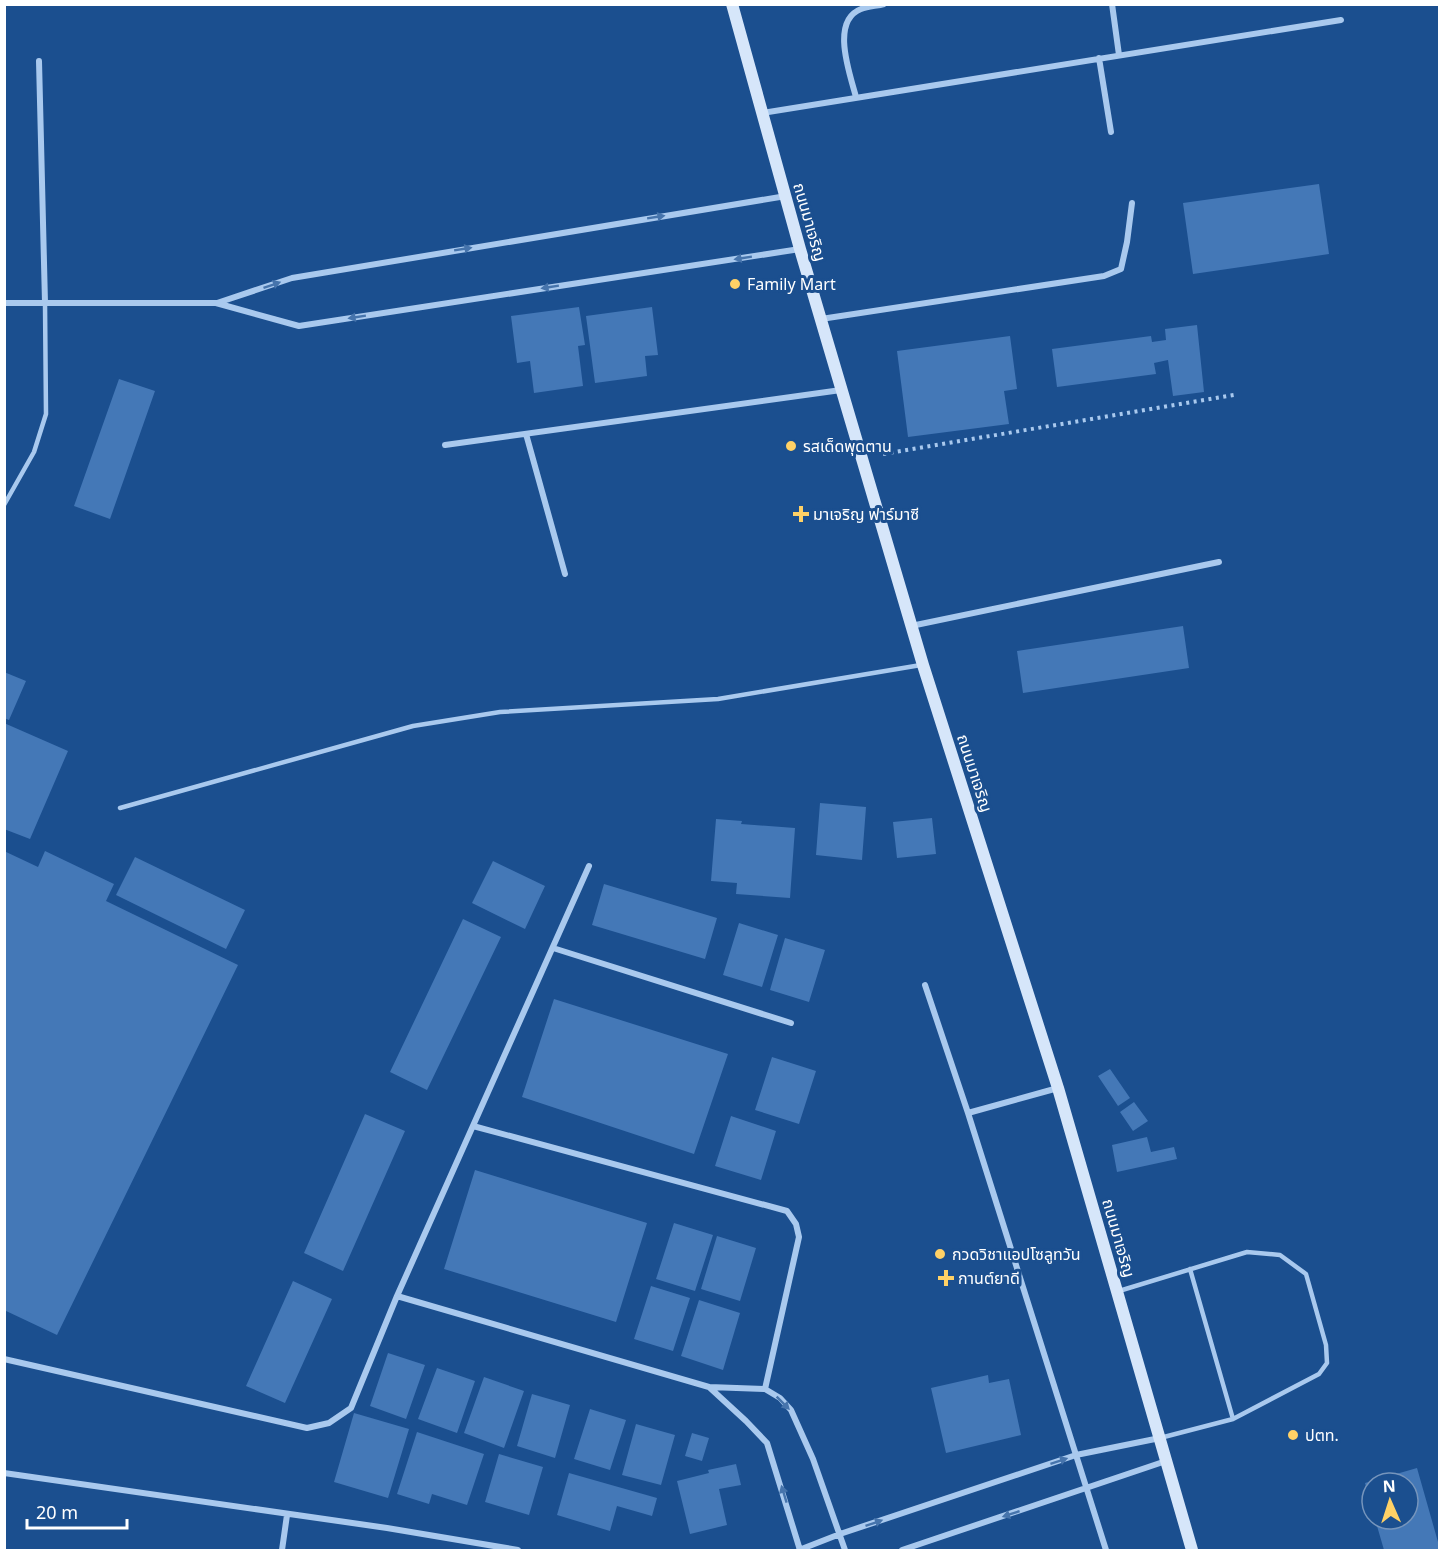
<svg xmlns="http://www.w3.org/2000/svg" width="1444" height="1555" font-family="'Noto Sans','Noto Sans Thai',sans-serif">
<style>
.building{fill:#4478b7}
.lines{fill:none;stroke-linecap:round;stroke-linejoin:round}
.path{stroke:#a9c9ee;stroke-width:4;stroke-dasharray:3 4.5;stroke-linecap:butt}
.lane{stroke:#a9c9ee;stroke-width:4.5}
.street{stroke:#a9c9ee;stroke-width:6}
.secondary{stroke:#d6e6fa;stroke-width:12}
.oneway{fill:#4674ac}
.poi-dot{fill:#ffd166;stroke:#1b4f8f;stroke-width:2}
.labels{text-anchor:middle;stroke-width:6;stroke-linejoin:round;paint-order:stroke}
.street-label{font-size:16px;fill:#fff;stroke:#1b4f8f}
.poi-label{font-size:16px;fill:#fff;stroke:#1b4f8f;text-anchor:start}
</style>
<rect width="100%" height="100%" fill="#1b4f8f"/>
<path class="building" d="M1319 184 1329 254 1193 274 1183 203Z
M579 307 585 345 578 346 583 386 534 393 530 361 517 363 511 316Z
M652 307 658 355 645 356 647 376 595 383 586 316Z
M1197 325 1204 392 1173 396 1168 360 1154 363 1156 374 1057 387 1052 349 1151 336 1152 342 1166 340 1165 329Z
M1010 336 1017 389 1004 391 1009 424 908 437 897 351Z
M119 379 155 391 110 519 74 506Z
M1183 626 1189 668 1023 693 1017 651Z
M4 672 26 681 9 720 4 718Z
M4 723 68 751 30 839 4 829Z
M820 803 866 807 862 860 816 855Z
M932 818 936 854 897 858 893 822Z
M716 819 742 821 741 824 795 828 790 898 736 894 737 883 711 881Z
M4 851 38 867 45 851 114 884 106 901 238 965 57 1335 4 1310Z
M135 857 245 910 226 949 116 895Z
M493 861 545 886 525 929 472 903Z
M604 884 717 918 705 959 592 925Z
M463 919 501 937 427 1090 390 1072Z
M739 923 778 935 762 987 723 975Z
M785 938 825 950 809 1002 770 990Z
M554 999 728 1054 694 1154 522 1097Z
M772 1057 816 1071 799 1124 755 1110Z
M1110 1069 1130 1098 1118 1106 1098 1076Z
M1134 1102 1148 1121 1133 1131 1120 1112Z
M365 1114 405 1131 343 1271 304 1253Z
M731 1116 776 1131 761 1180 715 1166Z
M1147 1137 1151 1152 1174 1147 1177 1159 1117 1172 1112 1145Z
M475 1170 647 1223 616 1322 444 1269Z
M674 1223 713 1235 695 1291 656 1279Z
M717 1236 756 1248 740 1301 701 1289Z
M293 1281 332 1299 285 1403 246 1386Z
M651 1286 690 1298 673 1351 634 1339Z
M699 1300 740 1313 723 1370 681 1356Z
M388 1353 425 1365 406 1419 370 1406Z
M437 1368 475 1381 457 1433 418 1419Z
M988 1375 989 1383 1009 1379 1021 1435 946 1453 931 1388Z
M484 1377 524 1391 504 1448 464 1433Z
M532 1394 570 1405 555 1458 517 1446Z
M590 1409 626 1420 610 1470 574 1459Z
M354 1413 409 1429 388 1498 334 1482Z
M636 1424 675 1435 661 1485 622 1475Z
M417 1432 484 1454 467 1505 432 1494 429 1504 397 1494Z
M692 1433 709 1438 702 1461 685 1456Z
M499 1454 543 1467 529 1515 485 1502Z
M736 1464 741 1485 719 1489 727 1525 690 1534 677 1481 709 1473 708 1470Z
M1417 1468 1440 1549 1384 1550 1375 1519H1408V1483H1372L1371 1506 1365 1483Z
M569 1473 657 1498 652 1516 617 1506 610 1531 557 1515Z"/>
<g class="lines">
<path class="path" d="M883 454 1234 395"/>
<path class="lane" d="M4 505 34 452 46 414 45 303
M120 808 413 726 500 712 718 699 921 665
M1190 1269 1233 1419
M1119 1291 1247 1252 1280 1255 1306 1274 1326 1345 1327 1363 1319 1374 1233 1419 1160 1438"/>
<path class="street" d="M1112 4 1119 55
M1099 58 1111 132
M39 61 45 303
M856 97C850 74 830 21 861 9 868 6 877 6 884 4
M762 113 1341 20
M4 303H216L299 326 800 249
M217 303 292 278 786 196
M821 319 1104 276 1121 269 1127 242 1132 203
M526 434 565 574
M445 445 841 390
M911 626 1219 562
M553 948 791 1023
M925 985 968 1113 1106 1550
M968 1113 1058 1088
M473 1126 787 1211 796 1224 799 1237 765 1389
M397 1296 709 1387 765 1389 780 1398 791 1410 813 1459 845 1550
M4 1359 307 1428 329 1423 351 1408 397 1296 589 866
M709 1387 746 1421 767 1443 800 1550
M4 1473 387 1528 518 1550
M282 1550 287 1515
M799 1550 840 1534 1076 1455 1160 1438
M902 1550 1166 1461"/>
<path class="secondary" d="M732 4 800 249 923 665 1058 1088 1192 1550"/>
</g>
<defs><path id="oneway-solid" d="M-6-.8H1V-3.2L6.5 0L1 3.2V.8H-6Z" transform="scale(1.5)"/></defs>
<g class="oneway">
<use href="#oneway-solid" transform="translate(656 217) rotate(-9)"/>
<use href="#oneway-solid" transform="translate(463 249) rotate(-9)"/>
<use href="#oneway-solid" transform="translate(743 258) rotate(171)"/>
<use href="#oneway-solid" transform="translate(272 285) rotate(-19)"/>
<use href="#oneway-solid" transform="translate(550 287) rotate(171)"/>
<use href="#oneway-solid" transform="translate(357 317) rotate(171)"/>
<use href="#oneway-solid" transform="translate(783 1403) rotate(45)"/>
<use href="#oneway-solid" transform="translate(1059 1461) rotate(-18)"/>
<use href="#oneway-solid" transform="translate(784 1494) rotate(-107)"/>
<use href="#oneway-solid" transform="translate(1011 1514) rotate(162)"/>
<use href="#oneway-solid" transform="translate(874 1523) rotate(-19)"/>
</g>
<g class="poi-dot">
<circle cx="735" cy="284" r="6"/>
<circle cx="791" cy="446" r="6"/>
<path d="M798 505h6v6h6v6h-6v6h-6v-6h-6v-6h6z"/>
<circle cx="940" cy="1254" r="6"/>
<path d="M943 1269h6v6h6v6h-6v6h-6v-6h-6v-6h6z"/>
<circle cx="1293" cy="1435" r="6"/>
</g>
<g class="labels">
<g class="street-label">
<text transform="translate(810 222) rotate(74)" y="6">ถนนมาเจริญ</text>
<text transform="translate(975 773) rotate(72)" y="6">ถนนมาเจริญ</text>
<text transform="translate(1119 1238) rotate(74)" y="6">ถนนมาเจริญ</text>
</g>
<g class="poi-label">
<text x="747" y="290">Family Mart</text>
<text x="803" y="452">รสเด็ดพุดตาน</text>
<text x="813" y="520">มาเจริญ ฟาร์มาซี</text>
<text x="952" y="1260">กวดวิชาแอปโซลูทวัน</text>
<text x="958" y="1284">กานต์ยาดี</text>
<text x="1305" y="1441">ปตท.</text>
</g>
</g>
<rect width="1444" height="1555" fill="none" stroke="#ffffff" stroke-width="12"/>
<g transform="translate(1390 1501) rotate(357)"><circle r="28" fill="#1b4f8f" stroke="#7695bc" stroke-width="1.5"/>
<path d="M0-4.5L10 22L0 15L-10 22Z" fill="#ffd166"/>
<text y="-9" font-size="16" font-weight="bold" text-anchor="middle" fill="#ffffff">N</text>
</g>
<path d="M27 1519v9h100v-9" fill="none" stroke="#ffffff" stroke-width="3"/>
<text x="36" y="1519" font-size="18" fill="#ffffff" stroke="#1b4f8f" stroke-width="4.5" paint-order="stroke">20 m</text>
</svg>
